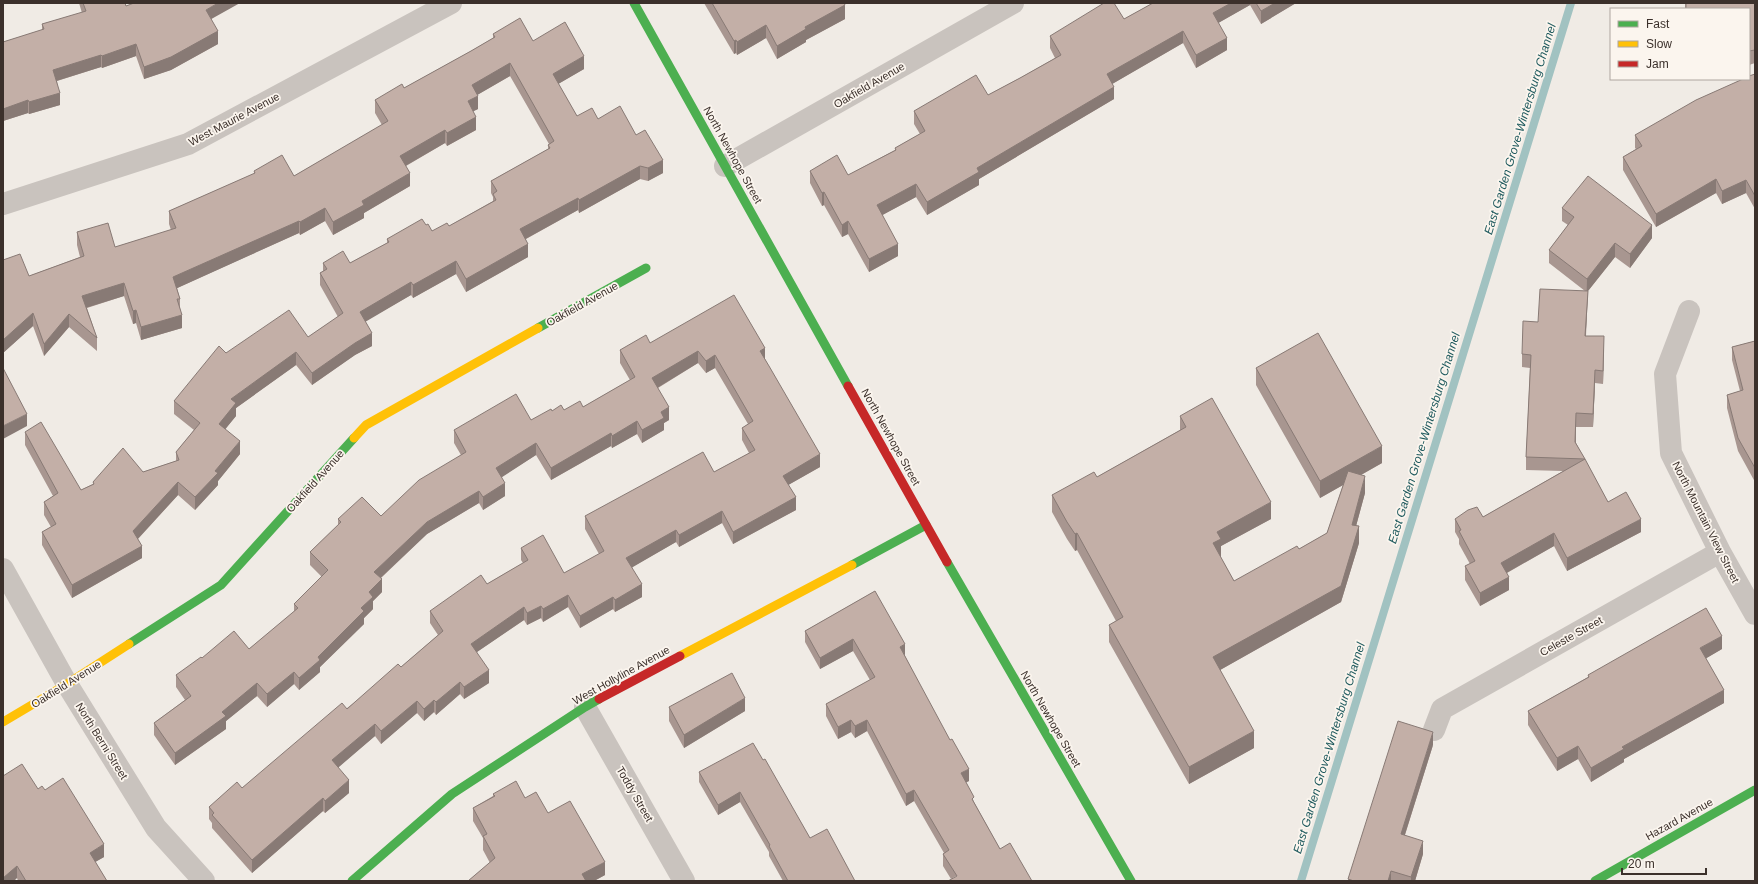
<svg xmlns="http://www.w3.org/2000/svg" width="1758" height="884" font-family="Arial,sans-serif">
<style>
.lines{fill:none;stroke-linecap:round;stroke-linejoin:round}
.stream{stroke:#a1c2c1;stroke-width:8}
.street{stroke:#c9c3be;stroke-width:22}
.fast{stroke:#4caf50;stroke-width:9}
.slow{stroke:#ffc107;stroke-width:9}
.jam{stroke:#c62828;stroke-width:9}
.wall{fill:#a89690}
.shaded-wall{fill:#887a75}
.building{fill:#c3afa7;stroke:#887a75}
.labels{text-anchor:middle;stroke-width:3.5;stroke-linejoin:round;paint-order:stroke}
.street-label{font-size:11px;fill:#3b302b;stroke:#fbf5ee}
.water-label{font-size:12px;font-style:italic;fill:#1f5a5e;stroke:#fbf5ee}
</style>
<rect width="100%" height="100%" fill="#f0ebe5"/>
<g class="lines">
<path class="stream" d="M1301 881 1571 3"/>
<path class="street" d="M725 166 1013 3
M3 204 188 144 451 3
M1689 311 1665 374 1671 453 1720 552 1755 614
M3 569 67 684 156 828 204 881
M585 707 684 881
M1434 730 1442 709 1720 552"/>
<path class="fast" d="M634 3 848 386
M538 328 646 268
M947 562 1131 881
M852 565 926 525
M129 644 221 585 354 438
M352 881 452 794 585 707 599 699
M1595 881 1755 790"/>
<path class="slow" d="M354 438 366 425 538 328
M680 656 852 565
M3 722 67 684 129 644"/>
<path class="jam" d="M848 386 947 562
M599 699 680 656"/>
</g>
<path class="wall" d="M79 3H125L126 6 211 19 218 44 171 70 144 79 136 56 102 68 101 67 57 81 60 105 29 114 28 113 3 121V42L42 30V24L82 13Z
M704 3H844L845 19 806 40V42L777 59 766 38 737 55 736 53 734 54Z
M1153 3H1296L1261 24 1250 5 1218 23 1227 50 1196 68 1183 43 1112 84 1114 99 979 179V185L927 215 916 197 882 215 898 256 869 272 848 234 842 237 824 205 822 206 810 183V171L848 175 895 150V148L920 134 914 124V111L988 95 1020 78 1055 58 1050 48V36L1124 19Z
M1685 3H1755V63L1749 65V9H1685Z
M493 34 533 41 584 69 558 84 577 116 598 119 636 135 663 173 648 181 640 179 579 213 578 210 526 239 528 257 466 292 456 274 413 298 411 295 365 321 372 346 355 355 312 385 296 365 236 408V416L225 429 240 454 218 481V485L195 510 178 495 138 539 142 558 72 598 42 545V532L51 527 44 515V502L53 496 25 445V432L81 490 93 484V482L143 472 176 461V452L194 430 174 414V401L226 353 308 337 338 317 320 285V273L323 271V263H350L387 243V239L426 225 432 231 449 226 493 201V197L491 193V181L548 149V145L549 144 510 76 477 95 478 109 473 111 476 130 447 146 445 143 406 166 410 186 364 213V218L333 235 325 221 300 235 299 233 177 288 180 299V308L182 328 141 340 136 323 133 324 124 296 87 308 97 338V351L69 327 44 356 33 326 3 353V260L29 276 80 257 77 245V232L115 247 171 230 169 224V211L254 174V171L294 176 382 125 375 113V100L404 88 471 51 493 38Z
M1755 74V209L1746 193 1722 204 1716 193 1656 227 1623 170V157L1636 149 1635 148V135Z
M1562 208 1652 238 1630 268 1615 257 1588 291 1586 336 1604 350 1603 384 1595 383 1593 427H1576V443L1608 502 1641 532 1567 571 1554 546 1507 573 1509 590 1480 606 1465 580V566L1470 564 1459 544V539L1455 532V519L1483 517 1563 471 1526 470V457L1530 368 1522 367V354L1538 322 1585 291 1549 263V250L1568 225 1562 221Z
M1755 341V482L1738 451 1727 408V395L1740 391 1732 360V347Z
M650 343 765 359 820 467 788 485 796 510 733 544 722 523 679 547 676 542 632 567 642 597 615 612 613 609 580 628 568 607 543 622 541 618 527 625 524 620 477 652 489 683 464 699 460 694 436 715 434 712 424 721 417 713 381 744 375 736 338 767 349 793 325 813 323 811 252 873 212 828V823L209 819V807L242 788 401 667 438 635 430 623V611L487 584 523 563 521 560V548L564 573 599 554 585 529V516L714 472 749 453 742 440V428L748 424 715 368 706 373 698 363 658 388 669 420 664 423V430L642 443 637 434 612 448 611 446 551 480 536 455 501 477 505 496 483 510 479 503 427 534 381 578 382 592 373 601V609L364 618V624L320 667V672L299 690 294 684 267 707 257 696 226 721V729L175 765 154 735V723L185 700 176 687V675L202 658 249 649 294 612V604L322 577 310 565V552L338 525V519L381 516 461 455 454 443V430L531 420 552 411 564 410 583 407 630 380 620 363V350Z
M1256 368 1382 463 1361 475 1365 493 1356 526 1359 543 1341 602 1220 670 1254 748 1189 784 1109 642V625L1116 621 1077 550 1075 551 1067 539 1052 512V495L1097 477 1180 430V416L1271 519 1221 546V556H1220L1234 581 1299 549 1327 533 1343 485 1320 498 1256 385Z
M875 591 905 656 969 781 966 782 974 802 1000 849 951 879 943 866V854L944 853 914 801 906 806 867 731 855 738 851 732 838 739 826 716V704L870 680 853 651 820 669 805 642V631Z
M1722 649 1706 658 1724 703 1624 759V762L1591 782 1578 759 1557 771 1528 725V711L1588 677V675Z
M669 707 745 711 684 748 669 721Z
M1433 745 1405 835 1423 854 1415 881H1348V879Z
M763 760 810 838 855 881H783L769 856V852L740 802 718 815 699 782V772Z
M38 789 45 790 104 857 95 862 107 881H18L17 878 3 881Z
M493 794 525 798 548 813 605 875 594 881H468L490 863 483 850V838L473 821V808L493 796Z"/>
<path class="shaded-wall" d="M218 3H240L206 22V10Z
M1231 3H1250V5L1213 26V13Z
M1275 3H1296L1261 24V11Z
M845 5V19L806 40V42L777 59V46L805 27Z
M766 25V38L737 55V42Z
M218 31V44L171 70 144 79V67Z
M1183 31V43L1107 87V74Z
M1227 38V50L1196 68V55Z
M736 40V53L734 54V41Z
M136 44V56L102 68V56Z
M101 55V67L53 82V70Z
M584 56V69L553 87V74Z
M510 63V76L472 98V85Z
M1114 87V99L979 179V185L927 215V202L977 168Z
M60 93V105L29 114V102Z
M478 96V109L468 114V101Z
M28 100V113L3 121V109Z
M476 117V130L447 146V133Z
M445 130V143L400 169V156Z
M663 160V173L648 181V168Z
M640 166V179L579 213V200Z
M410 173V186L364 213V218L333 235V222L362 201Z
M1716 179V193L1656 227V214Z
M1746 180V193L1722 204V191Z
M916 184V197L877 218V205Z
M824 192V205L822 206V193Z
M578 198V210L520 242V229Z
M325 208V221L300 235V222Z
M299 221V233L173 290V277Z
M848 221V234L842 237V225Z
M1652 225V238L1630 268V254Z
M1615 243V257L1588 291 1585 349 1587 279Z
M528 244V257L466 292V279Z
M898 244V256L869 272V259Z
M456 261V274L413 298V285Z
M411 282V295L360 325V312Z
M124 283V296L82 309V296Z
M136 310V323L133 324V311Z
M33 313V326L3 353V340Z
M69 314V327L44 356V344Z
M182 315V328L141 340V327Z
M372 333V346L355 355 312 385V373L355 343Z
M1604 336V350L1603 384V371Z
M765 348V361L760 351Z
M698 351V363L652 391V378Z
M296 352V365L236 408V416L219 437V424L231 399Z
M715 355V368L706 373V361Z
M1595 370V383L1593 427V414Z
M669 407V420L664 423V430L642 443V430L661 412Z
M1576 413V427L1575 455V442Z
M27 414V426L3 439V426Z
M637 421V434L612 448V436Z
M611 433V446L551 480V468Z
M240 441V454L218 481V485L195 510V497L215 471Z
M536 443V455L496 481V468Z
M1382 446V463L1320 498V481Z
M820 454V467L783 488V476Z
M1365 476V493L1352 541V525Z
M178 482V495L133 544V531Z
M505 483V496L483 510V497Z
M479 491V503L427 534 374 584V572L427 522Z
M796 497V510L733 544V532Z
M1271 502V519L1221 546V556L1213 560V543L1217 532Z
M722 511V523L679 547V535Z
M1641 519V532L1567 571V558Z
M1359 526V543L1341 602 1213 674V657Z
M676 530V542L626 571V558Z
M1077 533V550L1075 551V534Z
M1554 533V546L1501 576V563Z
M142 546V558L72 598V585Z
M1509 577V590L1480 606V593Z
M382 579V592L373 601V609L364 618V624L320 667V672L299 690V678L318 657 361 608 369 592Z
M642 584V597L615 612V600Z
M568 595V607L543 622V609Z
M613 597V609L580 628V616Z
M541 606V618L527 625V613Z
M524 607V620L471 656V644Z
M1722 636V649L1700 662V648Z
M853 639V651L820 669V658Z
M905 644V656L900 647Z
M489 670V683L464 699V687Z
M294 672V684L267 707V694Z
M460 682V694L436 715V702Z
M257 683V696L226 721V729L175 765V753L222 712Z
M1724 690V703L1624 759V762L1591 782V768L1622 747Z
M745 698V711L684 748V735Z
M434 700V712L424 721V709Z
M417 701V713L381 744V731Z
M851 720V732L838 739V727Z
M867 720V731L855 738V726Z
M375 724V736L332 773V760Z
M1254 731V748L1189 784V767Z
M1433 732V745L1401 847V834Z
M1578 746V759L1557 771V758Z
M969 769V781L961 785V773Z
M349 780V793L325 813V801Z
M914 790V801L906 806V794Z
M740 792V802L718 815V805Z
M323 798V811L252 873V860Z
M1423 841V854L1415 881H1411V877Z
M104 844V857L90 865V853Z
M605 862V875L594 881H582V874Z
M17 866V878L14 881H3V878Z
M1391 871V881H1388Z"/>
<path class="building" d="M83 3H125L126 6 134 3H218L206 10 218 31 171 57 144 67 136 44 102 56 101 55 53 70 60 93 29 102 28 100 3 109V42L44 29 42 24 86 11Z
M712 3H844L845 5 805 27 806 29 777 46 766 25 737 42 736 40 734 41Z
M1104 3H1114L1124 19 1153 3H1231L1213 13 1227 38 1196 55 1183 31 1107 74 1114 87 977 168 979 172 927 202 916 184 877 205 898 244 869 259 848 221 842 225 824 192 822 193 810 171 837 155 848 175 896 150 895 148 925 131 914 111 976 75 988 95 1020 78 1061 55 1050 36Z
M1256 3H1275L1261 11Z
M1686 3H1755V50L1749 51V9H1686Z
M520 18 533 41 565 22 584 56 553 74 577 116 592 108 598 119 620 106 636 135 645 130 663 160 648 168 640 166 579 200 578 198 520 229 528 244 466 279 456 261 413 285 411 282 360 312 372 333 355 343 312 373 296 352 231 399 236 403 219 424 240 441 215 471 218 473 195 497 178 482 133 531 142 546 72 585 42 532 56 524 44 502 58 493 25 432 41 422 81 490 94 484 93 482 123 448 143 472 179 460 176 452 200 423 174 401 219 346 226 353 289 310 308 337 343 313 320 273 327 269 323 263 343 251 350 263 389 242 387 239 422 219 426 225 428 224 432 231 447 223 449 226 496 200 493 194 497 191 491 181 550 148 548 145 554 141 510 63 472 85 478 96 468 101 476 117 447 133 445 130 400 156 410 173 362 201 364 205 333 222 325 208 300 222 299 221 173 277 180 299H177L182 315 141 327 136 310 133 311 124 283 82 296 97 338 69 314 44 344 33 313 3 340V260L20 254 29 276 84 256 77 232 108 223 115 247 176 228 169 211 255 173 254 171 282 155 294 176 388 121 375 100 402 84 404 88 471 51 495 37 493 34Z
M1755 74V196L1746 180 1722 191 1716 179 1656 214 1623 157 1642 146 1635 135 1696 100 1743 79H1749V76Z
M1588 176 1652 225 1630 254 1615 243 1587 279 1549 250 1574 217 1562 208Z
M1540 289 1588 291 1585 336H1604L1603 371 1595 370 1593 414 1576 413 1575 442 1585 459 1526 457 1531 355 1522 354 1523 321 1538 322Z
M734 295 765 348 760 351 769 366 820 454 783 476 796 497 733 532 722 511 679 535 676 530 626 558 642 584 615 600 613 597 580 616 568 595 543 609 541 606 527 613 524 607 471 644 489 670 464 687 460 682 436 702 434 700 424 709 417 701 381 731 375 724 332 760 349 780 325 801 323 798 252 860 212 815 214 813 209 807 237 782 242 788 342 703 347 709 398 664 401 667 443 631 430 611 481 575 487 584 528 560 521 548 543 535 564 573 604 551 585 516 703 452 714 472 755 450 742 428 753 421 715 355 706 361 698 351 652 378 669 407 661 412 664 418 642 430 637 421 612 436 611 433 551 468 536 443 496 468 505 483 483 497 479 491 427 522 374 572 382 579 369 592 373 597 361 608 364 611 318 657 320 660 299 678 294 672 267 694 257 683 222 712 226 716 175 753 154 723 191 696 176 675 201 657 202 658 234 631 249 649 298 608 294 604 328 570 310 552 341 522 338 519 362 497 381 516 419 480 466 452 454 430 516 394 531 420 551 409 552 411 561 405 564 410 580 401 583 407 635 377 620 350 646 335 650 343Z
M1318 333 1382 446 1320 481 1256 368Z
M1755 341V468L1738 438 1727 395 1743 390 1732 347Z
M3 368 27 414 3 426Z
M1212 398 1271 502 1217 532 1221 539 1213 543 1234 581 1297 546 1299 549 1327 533 1348 471 1365 476 1352 525 1359 526 1341 586 1213 657 1254 731 1189 767 1109 625 1123 617 1077 533 1075 534 1067 522 1052 495 1094 472 1097 477 1186 427 1180 416Z
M1585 459 1608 502 1626 492 1641 519 1567 558 1554 533 1501 563 1509 577 1480 593 1465 566 1475 561 1459 531 1461 530 1455 519 1468 510 1477 507 1483 517Z
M875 591 905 644 900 647 950 740 952 739 969 769 961 773 974 797 972 799 1000 849 1010 843 1032 881H948L957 876 943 854 949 850 914 790 906 794 867 720 855 726 851 720 838 727 826 704 875 677 853 639 820 658 805 631Z
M1706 608 1722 636 1700 648 1724 690 1622 747 1624 749 1591 768 1578 746 1557 758 1528 711 1589 677 1588 675Z
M732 673 745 698 684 735 669 707Z
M1398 721 1433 732 1401 834 1423 841 1411 877 1391 871 1388 881H1354L1348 879Z
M753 743 763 760 765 759 810 838 827 829 855 881H788L769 846 770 845 740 792 718 805 699 772Z
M22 764 38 789 42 786 45 790 63 778 104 844 90 853 107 881H26L17 866 3 878V776Z
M516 781 525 798 536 792 548 813 570 801 605 862 582 874 586 881H468L495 858 483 836 487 834 473 808 495 796 493 794Z"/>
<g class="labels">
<g class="street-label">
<text transform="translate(869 85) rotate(-30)" y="4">Oakfield Avenue</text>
<text transform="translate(234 119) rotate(-28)" y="4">West Maurie Avenue</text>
<text transform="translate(733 155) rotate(61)" y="4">North Newhope Street</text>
<text transform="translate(582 304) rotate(-29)" y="4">Oakfield Avenue</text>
<text transform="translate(891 437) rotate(61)" y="4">North Newhope Street</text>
<text transform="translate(315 481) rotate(-48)" y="4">Oakfield Avenue</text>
<text transform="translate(1706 522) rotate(63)" y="4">North Mountain View Street</text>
<text transform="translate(1571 636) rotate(-29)" y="4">Celeste Street</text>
<text transform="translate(621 675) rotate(-29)" y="4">West Hollyline Avenue</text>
<text transform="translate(66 684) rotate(-32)" y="4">Oakfield Avenue</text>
<text transform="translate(1051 719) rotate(60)" y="4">North Newhope Street</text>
<text transform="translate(102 741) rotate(58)" y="4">North Berni Street</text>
<text transform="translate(635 794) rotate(60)" y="4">Toddy Street</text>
<text transform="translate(1679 819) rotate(-29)" y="4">Hazard Avenue</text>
</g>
<g class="water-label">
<text transform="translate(1520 129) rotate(-73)" y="4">East Garden Grove-Wintersburg Channel</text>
<text transform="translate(1424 438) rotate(-73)" y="4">East Garden Grove-Wintersburg Channel</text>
<text transform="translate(1329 748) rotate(-73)" y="4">East Garden Grove-Wintersburg Channel</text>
</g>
</g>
<rect width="1758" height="884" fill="none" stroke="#3b302b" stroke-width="8"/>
<rect x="1610" y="8" width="140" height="72" fill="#fbf5ee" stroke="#aea6a0"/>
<rect x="1618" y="21" width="20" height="6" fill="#4caf50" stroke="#aea6a0"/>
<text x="1646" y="28" font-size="12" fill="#3b302b">Fast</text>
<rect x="1618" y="41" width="20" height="6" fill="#ffc107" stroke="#aea6a0"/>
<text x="1646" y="48" font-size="12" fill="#3b302b">Slow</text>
<rect x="1618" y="61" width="20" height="6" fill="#c62828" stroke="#aea6a0"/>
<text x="1646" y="68" font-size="12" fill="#3b302b">Jam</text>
<path d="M1622 868v6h84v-6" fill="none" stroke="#3b302b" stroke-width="2"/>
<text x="1628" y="868" font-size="12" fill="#3b302b" stroke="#fbf5ee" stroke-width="3" paint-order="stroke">20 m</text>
</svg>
